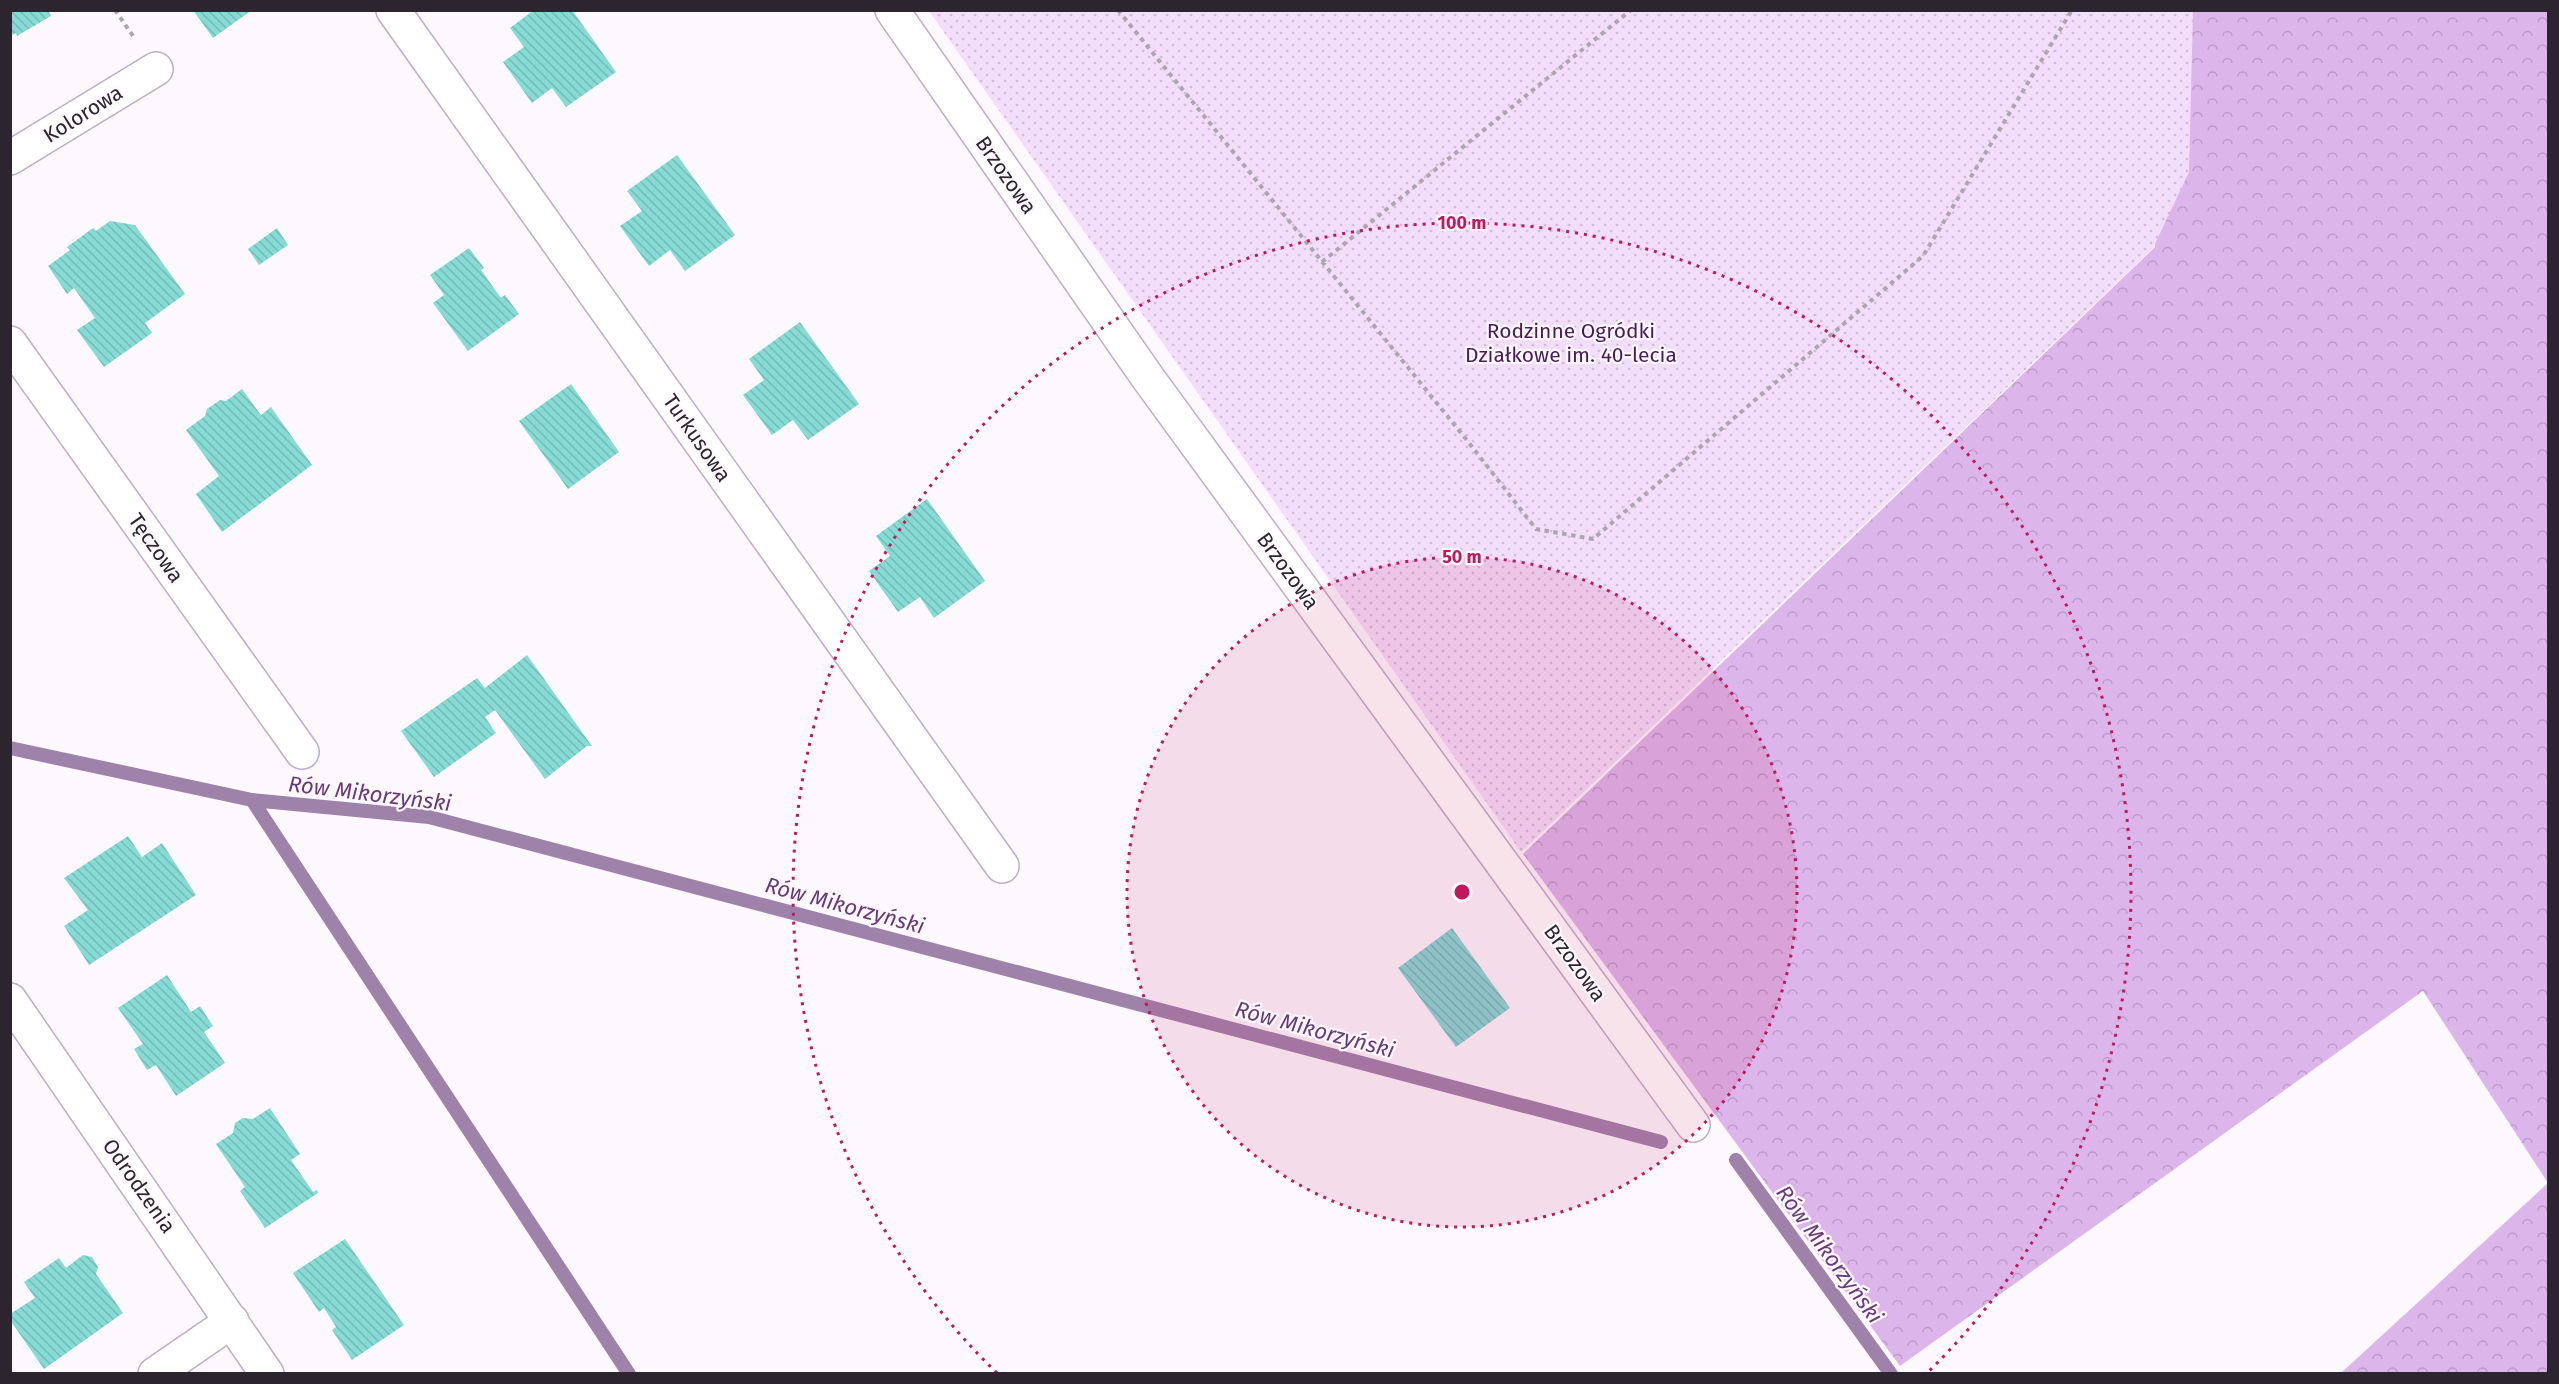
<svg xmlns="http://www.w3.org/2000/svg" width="2559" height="1384" font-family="'Fira Sans',sans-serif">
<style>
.forest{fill:url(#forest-crowns)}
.garden{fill:url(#garden-dots)}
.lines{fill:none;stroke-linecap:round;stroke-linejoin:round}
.stream{stroke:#9f82aa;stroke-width:14}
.building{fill:url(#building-back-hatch)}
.minor-casing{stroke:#bfacc6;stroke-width:36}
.path{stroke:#aca7ae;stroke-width:4;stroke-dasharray:4.5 4.5;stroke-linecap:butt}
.minor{stroke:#fff;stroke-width:33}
.ring{fill:none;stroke:#c2185b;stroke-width:3;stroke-dasharray:3 6}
.labels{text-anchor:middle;stroke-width:4.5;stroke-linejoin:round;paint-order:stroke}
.street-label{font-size:21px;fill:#2c252f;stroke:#fcf8fd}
.park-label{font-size:21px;fill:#491b59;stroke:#fcf8fd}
.water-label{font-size:22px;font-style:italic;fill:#693a7a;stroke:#fcf8fd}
.centre{fill:#c2185b;stroke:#fcf8fd;stroke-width:3}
.ring-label{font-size:18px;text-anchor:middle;font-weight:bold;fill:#c2185b;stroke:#fcf8fd;stroke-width:4.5;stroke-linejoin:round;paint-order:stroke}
</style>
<defs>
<pattern id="forest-crowns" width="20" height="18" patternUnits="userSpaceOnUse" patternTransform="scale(1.5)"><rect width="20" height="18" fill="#dcb6eb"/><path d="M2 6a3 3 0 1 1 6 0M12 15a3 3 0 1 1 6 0" fill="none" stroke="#bd9cca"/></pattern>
<pattern id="garden-dots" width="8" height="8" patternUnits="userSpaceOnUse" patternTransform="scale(1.5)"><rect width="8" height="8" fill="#f2ddfb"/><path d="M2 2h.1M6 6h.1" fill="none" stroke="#d0bed7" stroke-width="1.8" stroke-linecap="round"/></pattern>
<pattern id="building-back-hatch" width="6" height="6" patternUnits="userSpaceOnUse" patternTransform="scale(1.5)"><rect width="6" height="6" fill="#86dbd5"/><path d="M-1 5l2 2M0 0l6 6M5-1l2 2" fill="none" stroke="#74bcb7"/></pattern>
</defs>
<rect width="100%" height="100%" fill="#fcf8fd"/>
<path class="forest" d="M2179 11H2548V1183L2423 991 1900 1366 1523 854 2155 247 2152 49Z
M2548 1183V1373H2341Z"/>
<path class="garden" d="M929 11H2193L2189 172 2153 248 1521 852Z"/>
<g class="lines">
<path class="stream" d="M10 748 252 800 429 817 1661 1142
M252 800 629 1374
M1736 1160 1891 1374"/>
</g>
<path class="building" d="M10 10H48L51 16 17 36 16 33 10 36Z
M193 10H252L213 38Z
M534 10H572L616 72 566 107 552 88 532 103 503 62 524 47 510 28Z
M677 155 735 235 685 271 670 250 649 266 620 226 642 211 627 191Z
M110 221 135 225 185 294 145 323 152 333 104 367 77 330 95 318 74 288 67 294 48 266 70 250 67 247 93 228 96 231Z
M277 228 288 245 259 265 248 249Z
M469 248 484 268 481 270 501 298 505 295 519 314 468 351 433 303 444 295 430 275Z
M800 322 859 404 808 440 793 420 772 435 743 395 764 380 749 359Z
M571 384 619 452 568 489 519 421Z
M242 389 261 415 271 407 312 465 222 532 196 494 219 476 186 430 205 416 207 409 220 400 226 401Z
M927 499 985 581 934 618 920 597 898 612 869 571 890 556 876 536Z
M527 655 592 746H587L545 779 495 710 485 717 496 733 434 777 401 731 477 678 485 688Z
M128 836 142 857 162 843 196 895 89 965 64 926 88 910 64 878Z
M1452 928 1510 1008 1456 1047 1398 968Z
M167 975 191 1012 200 1006 213 1026 204 1032 225 1063 176 1096 156 1065 147 1070 134 1049 143 1044 118 1008Z
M270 1108 300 1154 291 1160 313 1192 317 1190 318 1193 265 1228 240 1191 245 1187 216 1144 233 1133 235 1123 243 1118 253 1119Z
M345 1239 404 1325 352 1360 332 1330 336 1327 324 1308 319 1312 293 1273Z
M83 1255 92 1257 98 1267 96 1274 123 1313 44 1369 10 1320V1314L35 1298 24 1282 59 1258 66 1268Z"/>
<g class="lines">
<defs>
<path id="minor" d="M393 10 1002 866
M892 10 1148 378 1693 1125
M10 158 156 69
M10 343 302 752
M10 1000 267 1374
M155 1374 232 1321"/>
</defs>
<use href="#minor" class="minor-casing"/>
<path class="path" d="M115 10 133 36
M1118 10 1466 439 1536 529 1593 539 1923 256 2072 10
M1322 262 1631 10"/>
<use href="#minor" class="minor"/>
</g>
<circle cx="1462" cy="892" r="335" fill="#c2185b" fill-opacity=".12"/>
<g class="ring">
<circle cx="1462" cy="892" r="335"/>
<path d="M997 1373A669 669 0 1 1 1927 1373"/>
</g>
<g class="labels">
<g class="street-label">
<text transform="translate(83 114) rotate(-32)" y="7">Kolorowa</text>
<text transform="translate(1006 175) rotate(55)" y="7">Brzozowa</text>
<text transform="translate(697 438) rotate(55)" y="7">Turkusowa</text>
<text transform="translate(156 548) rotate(55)" y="7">Tęczowa</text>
<text transform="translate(1288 571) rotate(54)" y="7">Brzozowa</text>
<text transform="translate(1575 963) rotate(54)" y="7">Brzozowa</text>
<text transform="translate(139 1186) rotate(55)" y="7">Odrodzenia</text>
</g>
<g class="park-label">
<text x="1571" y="338">Rodzinne Ogródki<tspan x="1571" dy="24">Działkowe im. 40-lecia</tspan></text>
</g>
<g class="water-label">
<text transform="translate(370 793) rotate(7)" y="8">Rów Mikorzyński</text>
<text transform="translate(845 905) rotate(15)" y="8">Rów Mikorzyński</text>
<text transform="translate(1315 1029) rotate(15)" y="8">Rów Mikorzyński</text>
<text transform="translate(1830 1254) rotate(54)" y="8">Rów Mikorzyński</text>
</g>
</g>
<circle cx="1462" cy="892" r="9" class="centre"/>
<g class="ring-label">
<text x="1462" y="229">100 m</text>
<text x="1462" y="563">50 m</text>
</g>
<rect width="2559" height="1384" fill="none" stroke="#2c252f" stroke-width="24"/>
</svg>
